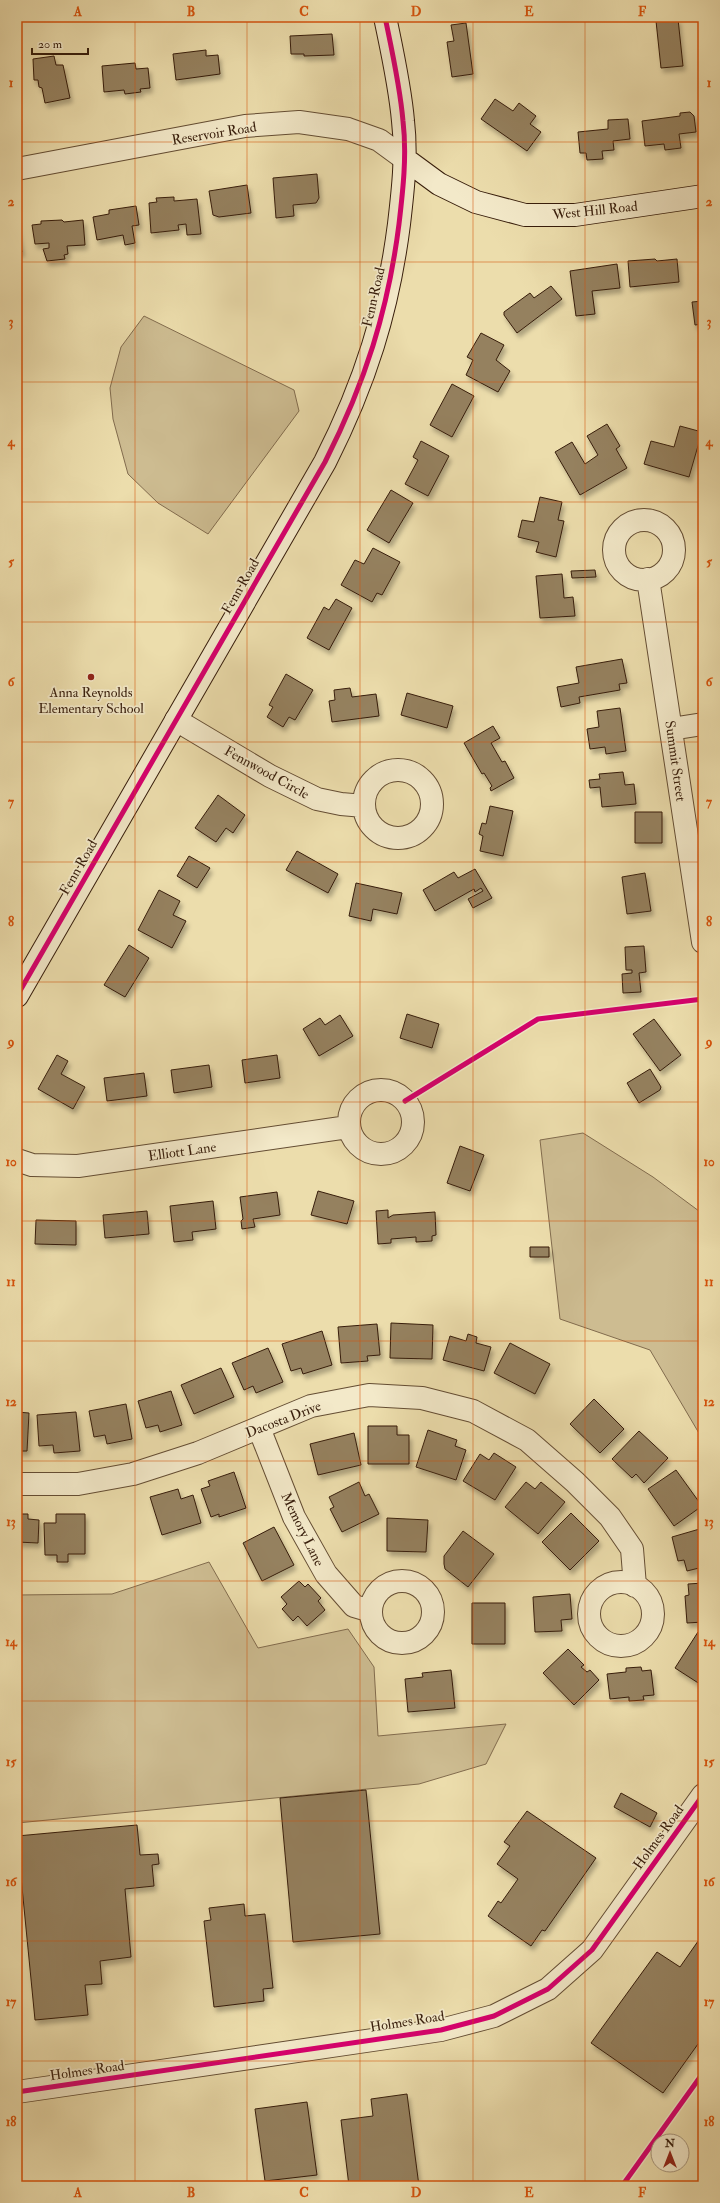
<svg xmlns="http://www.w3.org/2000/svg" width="720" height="2203" font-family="'IM FELL Double Pica',serif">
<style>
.green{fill:#cdbc91;stroke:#826c4e}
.building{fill:#95815f;stroke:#371d0b;filter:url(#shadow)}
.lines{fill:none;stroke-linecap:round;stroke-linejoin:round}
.street-casing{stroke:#644d33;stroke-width:24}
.secondary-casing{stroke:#371d0b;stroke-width:24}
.street{stroke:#f3e9c9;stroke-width:22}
.secondary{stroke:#f3e9c9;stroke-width:22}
.rail{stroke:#371d0b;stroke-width:3;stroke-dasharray:7 7;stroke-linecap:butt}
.cycleway-casing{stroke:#f3e9c9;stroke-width:8}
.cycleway{stroke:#d6006c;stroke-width:5}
.grid{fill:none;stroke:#d6530c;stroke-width:1;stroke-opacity:0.55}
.poi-dot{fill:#8f2418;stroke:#f3e9c9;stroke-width:1.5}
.labels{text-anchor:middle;stroke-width:3.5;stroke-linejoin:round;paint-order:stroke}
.street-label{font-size:14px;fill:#371d0b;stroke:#f3e9c9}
.poi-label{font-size:14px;fill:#371d0b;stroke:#f3e9c9}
.neatline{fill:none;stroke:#d6530c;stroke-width:1.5}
.grid-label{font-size:13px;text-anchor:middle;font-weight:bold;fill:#d6530c}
</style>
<defs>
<filter id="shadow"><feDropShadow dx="2.5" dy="4.5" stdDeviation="2" flood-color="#0004"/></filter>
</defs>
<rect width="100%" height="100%" fill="#ecddac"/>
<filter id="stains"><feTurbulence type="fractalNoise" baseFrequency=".005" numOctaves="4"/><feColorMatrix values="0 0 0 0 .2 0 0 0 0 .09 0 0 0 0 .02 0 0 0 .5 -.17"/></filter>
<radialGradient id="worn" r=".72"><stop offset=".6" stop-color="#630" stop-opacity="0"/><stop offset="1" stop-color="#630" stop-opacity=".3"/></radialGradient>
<path class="green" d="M144 316 294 390 299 411 208 534 158 503 128 474 113 419 110 388 121 347Z
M583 1133 653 1177 703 1214V1440L650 1350 560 1319 540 1140Z
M209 1562 258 1648 348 1629 374 1667 378 1736 506 1724 486 1764 419 1784 17 1823V1595L112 1594Z"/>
<path class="building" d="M678 19 683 66 661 68 656 21Z
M466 23 473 74 452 77 447 42 454 41 451 25Z
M332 34 334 55 304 56V54H291L290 36Z
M206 50V56L218 55 220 74 176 80 173 54Z
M54 56 56 65H63L70 98 45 103 42 88 39 87 38 80H34L33 59Z
M135 63 136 69 148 68 150 88 140 89 141 92 125 94 124 90 104 92 102 66Z
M495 99 513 111 519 103 536 116 530 124 541 132 527 151 481 119Z
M690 112 694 116 696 132 679 134 681 148 665 150 664 144 645 146 642 121 680 116V113Z
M628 119 630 139 613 141 614 150 602 151 603 159 587 160 586 153H580L578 132 608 129V120Z
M317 174 319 198 316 203 293 205 294 216 276 218 273 178Z
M247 185 251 213 219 217 213 215 209 191Z
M174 197V201L197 199 201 234 187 235 186 224 178 225 179 230 151 233 149 203 157 202 156 198Z
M136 206 139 225 132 226 135 243 125 245 123 235 97 240 93 217 109 214V210Z
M62 220 64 222 83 220 85 245 67 246 68 254 64 255 65 259 47 261 43 249 49 248V243L35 244 32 225 41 224V221Z
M17 229 22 252H17Z
M703 247V271H701L699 248Z
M655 259 657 261 677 259 679 282 630 287 628 261Z
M617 264 620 288 592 291 595 314 576 316 570 271Z
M551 286 562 299 517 333 504 315V312L530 293 534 298Z
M703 301V324L695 325 692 302Z
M481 333 504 345 496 360 510 371 498 392 466 375 473 360 467 357Z
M452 384 474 396 452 437 430 425Z
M607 424 620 446 616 449 627 468 580 495 555 452 572 442 585 464 598 455 587 436Z
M680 426 702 432 689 477 644 464 651 441 674 447Z
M421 441 449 456 428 496 405 484 418 460 413 457Z
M391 490 413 503 389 543 367 530Z
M540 497 562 502 558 520 564 521 556 557 536 552 539 542 518 537 522 520 534 522Z
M373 548 400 562 382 595 377 593 372 602 341 585 355 560 364 564Z
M595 570 596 577 572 578 571 571Z
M562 574 564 598 573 597 575 616 540 618 536 576Z
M336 599 352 608 329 650 307 638 324 607 329 610Z
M622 659 627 683 619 684 620 690 579 697 580 703 561 707 557 687 579 683 576 667Z
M286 674 313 690 295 720 289 717 283 727 267 717 273 707 269 705Z
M350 688 352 697 376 694 379 716 332 722 329 701 335 700 334 690Z
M407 693 453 706 447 728 401 715Z
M620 708 626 751 606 754 605 747 590 749 587 729 599 727 597 711Z
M493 726 500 738 491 743 502 762 505 761 514 778 491 791 490 788 492 786 484 773 482 774 464 743Z
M623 772 625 785 634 784 636 804 602 807 600 787 590 788 589 780 600 779 599 774Z
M218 795 245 815 233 833 226 828 216 842 195 828Z
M490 806 513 811 503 856 480 851 483 836 479 834 482 823 486 824Z
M635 812H662V843H635Z
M297 851 338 874 328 893 286 870Z
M189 856 210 868 197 888 177 876Z
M475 869 492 898 473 908 468 899 483 891 481 888 475 892 474 889 435 911 423 890 454 872 458 878Z
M645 873 651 911 627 914 622 877Z
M356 883 402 893 397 914 373 909 371 921 349 916Z
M159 890 180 901 173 915 186 921 172 948 138 930Z
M129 945 149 958 125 997 104 985Z
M644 946 646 972 639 973 641 992 623 993 622 974 632 973V970H626L625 947Z
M407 1014 439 1024 432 1048 400 1038Z
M340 1015 353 1036 319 1056 303 1029 320 1018 325 1025Z
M654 1019 681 1055 660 1071 633 1034Z
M57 1055 68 1061 61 1074 85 1087 73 1109 38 1089Z
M277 1055 280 1078 245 1083 242 1060Z
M209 1065 212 1087 174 1093 171 1070Z
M650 1069 661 1087 660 1090 639 1103 627 1083Z
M144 1073 147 1096 107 1101 104 1078Z
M460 1146 484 1155 470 1191 447 1183Z
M318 1191 354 1201 347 1224 311 1215Z
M277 1192 280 1215 253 1219 255 1227 242 1229 241 1221 243 1219 240 1197Z
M213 1201 216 1229 192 1232 193 1240 174 1242 170 1206Z
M388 1210V1218L393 1215 435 1212 436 1235 432 1236V1241L416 1242V1237L391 1239V1243L378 1244 376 1211Z
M147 1211 149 1234 105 1238 103 1215Z
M36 1220 76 1221V1245L35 1244Z
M530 1247H549V1257H530Z
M391 1323 433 1325 432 1359 390 1358Z
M377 1324 380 1355 367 1356 368 1361 341 1363 338 1327Z
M322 1331 332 1365 303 1374 301 1368 291 1371 282 1344Z
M468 1334 477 1337 476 1343 491 1347 484 1371 443 1360 450 1336 466 1341Z
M510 1343 550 1364 535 1394 494 1373Z
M268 1348 283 1382 256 1393 253 1386 244 1390 232 1363Z
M221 1368 234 1397 194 1414 181 1385Z
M171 1391 182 1425 160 1432 158 1425 146 1428 138 1401Z
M594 1399 624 1429 600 1453 570 1424Z
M126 1404 132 1439 107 1444 105 1435 94 1437 89 1411Z
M17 1412 29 1413 27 1451H17Z
M76 1412 80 1451 54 1453 53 1445 39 1446 37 1415Z
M368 1426H397V1435H409V1464H368Z
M428 1430 457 1440 455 1446 466 1450 456 1480 416 1467Z
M639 1431 668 1458 644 1483 636 1474 632 1478 612 1459Z
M354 1433 361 1465 318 1475 310 1444Z
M494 1453 516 1467 495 1500 463 1481 480 1454 489 1460Z
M676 1470 702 1506 674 1526 648 1489Z
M234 1472 246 1508 219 1517V1514L211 1517 201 1489 210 1486 208 1481Z
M359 1482 365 1496 369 1494 379 1514 342 1532 330 1509 334 1507 329 1497Z
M526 1482 535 1489 541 1482 565 1502 538 1534 505 1507Z
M178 1489 181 1499 193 1495 201 1523 162 1535 150 1497Z
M571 1513 599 1541 570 1570 542 1542Z
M17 1514H28V1519L39 1520 38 1543 17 1542Z
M56 1514H85V1554H68V1562H57V1555H45L44 1523H56Z
M387 1518 428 1520 426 1552 387 1551Z
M274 1527 294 1565 262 1581 243 1543Z
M703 1528V1567L687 1571 684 1560 678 1561 672 1537Z
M463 1531 494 1554 468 1587 445 1569 444 1564V1556Z
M299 1581 305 1587 308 1584 321 1598 318 1601 325 1610 307 1626 298 1616 293 1621 282 1609 287 1604 281 1597Z
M703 1583V1622L687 1623 685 1596 689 1595 688 1584Z
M570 1594 572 1619 561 1620 562 1631 535 1632 533 1597Z
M472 1603H505V1644H472Z
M698 1632 703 1636V1686L675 1668Z
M568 1649 584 1665 581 1667 587 1672 590 1670 599 1680 574 1705 543 1673Z
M641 1667 642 1671 651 1670 654 1695 643 1696 644 1700 629 1701V1697L610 1699 607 1674 626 1672V1668Z
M451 1670 455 1708 408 1712 405 1679 423 1677 422 1673Z
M366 1790 380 1934 293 1942 280 1798Z
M621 1793 657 1813 650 1827 614 1807Z
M527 1811 596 1858 545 1931 542 1930 531 1946 488 1916 498 1901 501 1903 518 1879 497 1864 510 1846 504 1842Z
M137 1825 140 1855 158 1854 159 1864 152 1865 154 1886 125 1889 131 1957 100 1961 102 1984 85 1985 88 2015 35 2020 17 1836Z
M244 1904 245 1916 265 1914 273 1988 263 1989 264 2001 214 2007 204 1921 211 1920 209 1908Z
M703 1934V2037L663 2093 591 2043 657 1952 680 1967Z
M407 2094 419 2186H349L341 2120 373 2116 371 2099Z
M307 2102 317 2175 265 2181 255 2109Z"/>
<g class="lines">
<defs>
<path id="street" d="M17 169 245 126 299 122 348 129 379 140 405 159
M614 550a30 30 0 1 1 60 0a30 30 0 1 1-60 0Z
M648 579 703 942
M176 720 270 776 317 799 341 804 364 806
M671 729 703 724
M364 804a34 34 0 1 1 68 0a34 34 0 1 1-68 0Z
M349 1122a32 32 0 1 1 64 0a32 32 0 1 1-64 0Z
M17 1160 32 1165 78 1166 348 1127
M259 1428 294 1517 326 1574 354 1606 371 1611
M17 1484H78L133 1474 198 1453 311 1406 369 1395 422 1398 473 1411 527 1440 575 1482 610 1517 632 1549 635 1586
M371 1612a31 31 0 1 1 62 0a31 31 0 1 1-62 0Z
M589 1614a32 32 0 1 1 64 0a32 32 0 1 1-64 0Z
M17 2092 441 2030 494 2016 548 1989 592 1950 703 1795"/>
<path id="secondary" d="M405 159 439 184 476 202 525 215H575L703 196
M17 996 325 462C365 383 388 311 399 224 403 190 407 155 403 121 400 86 392 51 385 17"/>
</defs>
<use href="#street" class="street-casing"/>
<use href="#secondary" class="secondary-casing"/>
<use href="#street" class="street"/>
<use href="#secondary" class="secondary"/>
<path class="rail" d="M696 2186 703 2175"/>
<defs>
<path id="cycleway" d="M17 996 325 462C365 383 388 311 399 224 403 190 407 155 403 121 400 86 392 51 385 17
M405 1101 538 1019 703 999
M17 2092 441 2030 494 2016 548 1989 592 1950 703 1795
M622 2186 703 2073"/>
</defs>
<use href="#cycleway" class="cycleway-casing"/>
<use href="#cycleway" class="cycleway"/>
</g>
<path class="grid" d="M135 17V2186M247 17V2186M360 17V2186M473 17V2186M585 17V2186M17 142H703M17 262H703M17 382H703M17 502H703M17 622H703M17 742H703M17 862H703M17 982H703M17 1102H703M17 1221H703M17 1341H703M17 1461H703M17 1581H703M17 1701H703M17 1821H703M17 1941H703M17 2061H703"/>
<circle class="poi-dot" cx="91" cy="677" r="4"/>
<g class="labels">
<g class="street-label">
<text transform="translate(214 133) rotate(-9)" y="5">Reservoir Road</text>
<text transform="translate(595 210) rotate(-6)" y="5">West Hill Road</text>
<text transform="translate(373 297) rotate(-77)" y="5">Fenn Road</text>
<text transform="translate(240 586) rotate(-60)" y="5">Fenn Road</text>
<text transform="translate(676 761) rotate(82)" y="5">Summit Street</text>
<text transform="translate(267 772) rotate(29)" y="5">Fennwood Circle</text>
<text transform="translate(78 867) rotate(-60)" y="5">Fenn Road</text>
<text transform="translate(182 1151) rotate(-8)" y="5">Elliott Lane</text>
<text transform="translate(283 1419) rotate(-21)" y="5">Dacosta Drive</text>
<text transform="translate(303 1529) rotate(64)" y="5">Memory Lane</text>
<text transform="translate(658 1837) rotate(-54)" y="5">Holmes Road</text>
<text transform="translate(407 2021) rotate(-9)" y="5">Holmes Road</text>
<text transform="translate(87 2070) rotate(-8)" y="5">Holmes Road</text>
</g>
<g class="poi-label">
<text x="91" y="697">Anna Reynolds<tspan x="91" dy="16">Elementary School</tspan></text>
</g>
</g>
<rect width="720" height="2203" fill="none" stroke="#ecddac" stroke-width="44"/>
<g transform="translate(670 2153)"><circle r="19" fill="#f3e9c9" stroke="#a8977d"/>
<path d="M0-3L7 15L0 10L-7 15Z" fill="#8f2418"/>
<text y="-6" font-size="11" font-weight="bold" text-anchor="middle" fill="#371d0b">N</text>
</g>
<path d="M32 48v6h56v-6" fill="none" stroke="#371d0b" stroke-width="2"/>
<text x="38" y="48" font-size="12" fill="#371d0b" stroke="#f3e9c9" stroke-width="3" paint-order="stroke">20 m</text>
<rect x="22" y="22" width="676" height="2159" class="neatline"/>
<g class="grid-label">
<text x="78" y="16">A</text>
<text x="191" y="16">B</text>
<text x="304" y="16">C</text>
<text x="416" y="16">D</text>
<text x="529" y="16">E</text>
<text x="642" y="16">F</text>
<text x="11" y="87">1</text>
<text x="709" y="87">1</text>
<text x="11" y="206">2</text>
<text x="709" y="206">2</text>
<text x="11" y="326">3</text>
<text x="709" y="326">3</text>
<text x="11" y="446">4</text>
<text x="709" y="446">4</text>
<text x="11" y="566">5</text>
<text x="709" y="566">5</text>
<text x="11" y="686">6</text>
<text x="709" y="686">6</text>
<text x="11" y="806">7</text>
<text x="709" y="806">7</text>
<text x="11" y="926">8</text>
<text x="709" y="926">8</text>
<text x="11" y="1046">9</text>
<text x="709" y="1046">9</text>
<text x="11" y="1166">10</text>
<text x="709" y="1166">10</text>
<text x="11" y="1286">11</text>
<text x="709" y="1286">11</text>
<text x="11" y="1406">12</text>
<text x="709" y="1406">12</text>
<text x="11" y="1526">13</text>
<text x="709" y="1526">13</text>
<text x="11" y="1646">14</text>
<text x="709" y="1646">14</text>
<text x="11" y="1766">15</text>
<text x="709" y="1766">15</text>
<text x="11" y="1886">16</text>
<text x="709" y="1886">16</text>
<text x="11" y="2006">17</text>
<text x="709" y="2006">17</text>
<text x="11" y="2126">18</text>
<text x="709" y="2126">18</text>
<text x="78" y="2197">A</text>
<text x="191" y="2197">B</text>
<text x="304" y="2197">C</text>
<text x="416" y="2197">D</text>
<text x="529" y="2197">E</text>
<text x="642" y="2197">F</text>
</g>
<rect width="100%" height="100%" filter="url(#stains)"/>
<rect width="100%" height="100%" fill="url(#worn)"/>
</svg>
